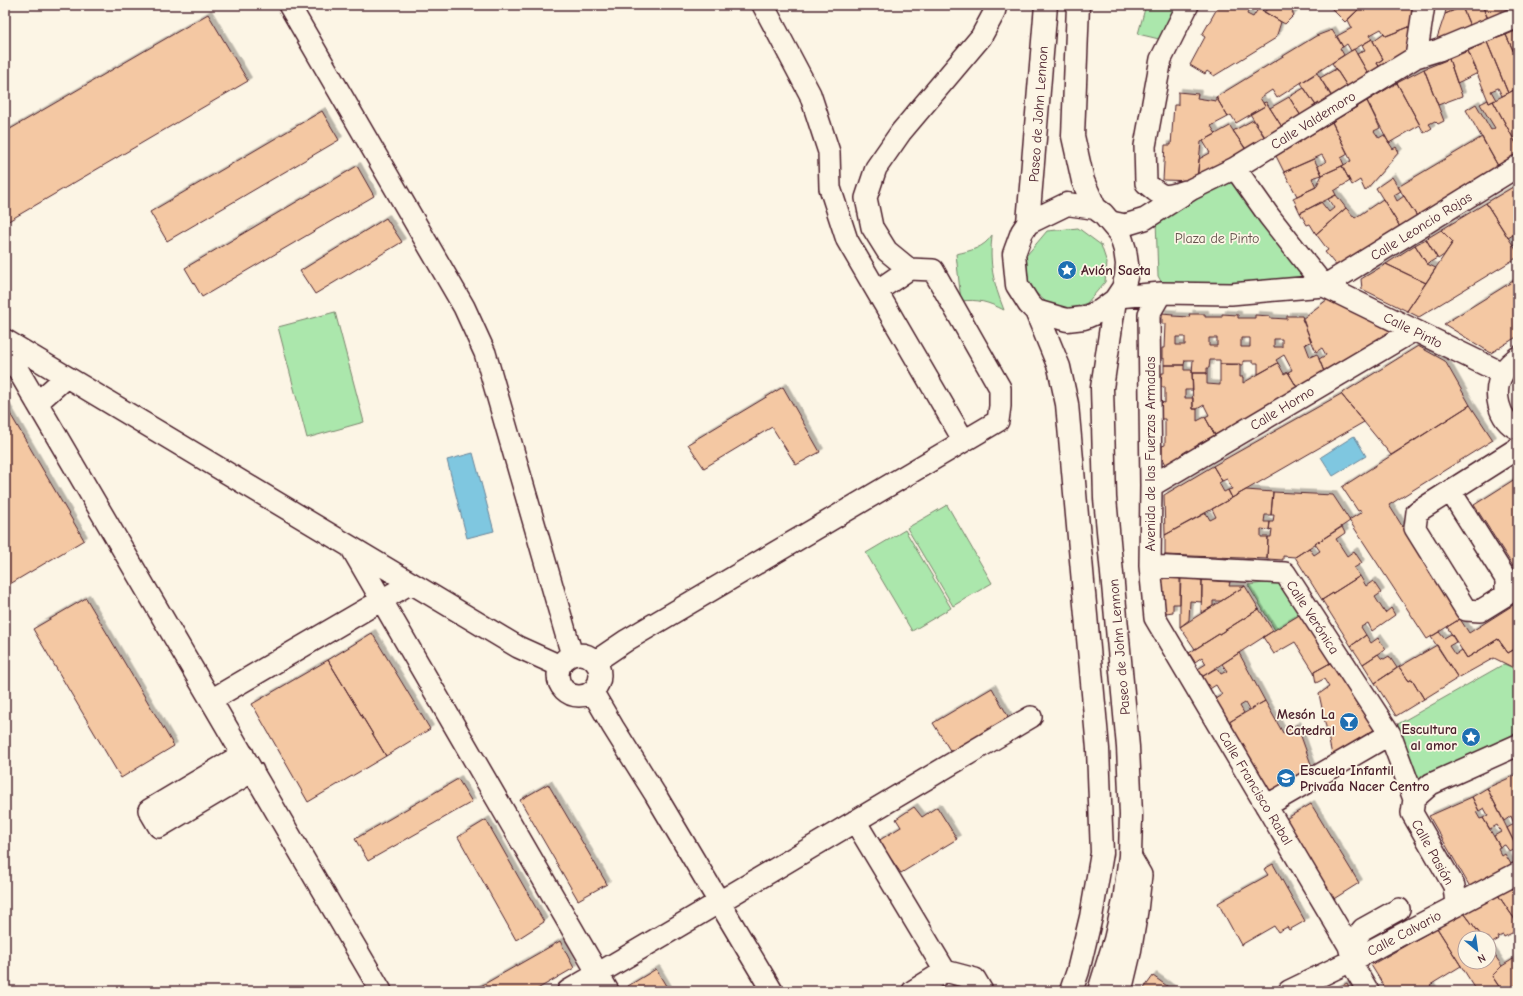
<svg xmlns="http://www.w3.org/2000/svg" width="1523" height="996" font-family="'Comic Neue',sans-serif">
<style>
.green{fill:#abe7ac;stroke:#7a836c}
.water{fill:#7fc7e0;stroke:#6a8498}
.building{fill:#f4c8a3;stroke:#4a1f2b;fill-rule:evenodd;filter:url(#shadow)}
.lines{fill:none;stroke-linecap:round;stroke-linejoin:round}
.minor-casing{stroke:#4a1f2b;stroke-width:24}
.highway-casing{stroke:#4a1f2b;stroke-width:25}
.minor{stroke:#fcf5e5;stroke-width:21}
.highway{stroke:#fcf5e5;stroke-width:22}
.labels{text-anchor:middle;stroke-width:3.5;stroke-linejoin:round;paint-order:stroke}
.street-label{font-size:14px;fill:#4a1f2b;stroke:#fcf5e5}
.park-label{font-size:14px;fill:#62514b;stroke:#fcf5e5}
.poi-label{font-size:14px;font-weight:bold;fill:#4a1f2b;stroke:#fcf5e5;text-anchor:start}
</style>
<defs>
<filter id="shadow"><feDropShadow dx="3.5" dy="-3.5" stdDeviation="0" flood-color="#0004"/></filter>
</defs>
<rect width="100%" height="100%" fill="#fcf5e5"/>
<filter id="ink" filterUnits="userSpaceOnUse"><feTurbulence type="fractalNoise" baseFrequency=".025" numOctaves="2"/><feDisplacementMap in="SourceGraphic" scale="8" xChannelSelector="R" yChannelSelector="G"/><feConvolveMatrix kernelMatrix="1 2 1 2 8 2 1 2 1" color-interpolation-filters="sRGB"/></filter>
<g filter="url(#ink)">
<path class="green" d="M1146 5H1176L1159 39 1138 34Z
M1232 176 1263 219 1304 279 1230 287H1164L1158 276 1156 220Z
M1078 228 1101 245 1107 263 1105 282 1087 303 1070 309 1052 307 1029 287 1026 256 1047 231Z
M992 235C989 264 993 282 1004 310 988 302 978 299 961 301L956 254C970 251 984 248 992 235Z
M335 312 364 422 307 438 278 327Z
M947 505 992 583 953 606 907 528Z
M905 530 951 608 912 631 866 553Z
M1279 581 1301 614 1275 630 1248 585Z
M1504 664 1516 669 1518 672V740L1421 786 1398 724Z"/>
<path class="water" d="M1354 436 1366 456 1333 476 1321 457Z
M473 453 494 531 467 538 447 460Z"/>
<path class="building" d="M1219 5H1251L1247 14 1253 17 1258 9 1259 10 1260 9 1281 22 1276 38 1214 76 1207 71 1205 74 1190 65 1205 37 1202 35Z
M1268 5H1299L1292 12 1294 15 1285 24 1264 12 1270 7Z
M1328 5H1363L1345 22Z
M1363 5H1419L1414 25 1386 36 1381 29 1370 35 1372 39 1351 51 1347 44 1343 47 1337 36 1352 28 1348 20Z
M1447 5H1466L1445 14Z
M1466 5H1482L1491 25 1473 33 1462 7Z
M1482 5H1509L1512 12 1489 22Z
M1462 7 1473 33 1441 46 1437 38 1445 14Z
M208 14 248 81 5 223V132Z
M1414 25 1406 54 1380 68 1377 63 1383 59 1373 41 1384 33 1386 36Z
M1332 30 1343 47 1340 48 1344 55 1277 98 1272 90 1260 98 1265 106 1236 123 1231 115 1228 117 1216 97 1316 36Z
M1518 30V61L1506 35Z
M1506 35 1518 61V88L1508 93 1487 42Z
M1372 39 1383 59 1377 63 1380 68 1369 75 1357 54 1365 50 1362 45Z
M1487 42 1508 93 1502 96 1498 88 1491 91 1496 100 1489 103 1468 51Z
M1354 49 1369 75 1348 88 1332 63Z
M1468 51 1478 73 1457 83 1449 59Z
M1449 59 1462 96 1438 105 1424 69Z
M1336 69 1347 86 1331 96 1320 78Z
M1424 69 1444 121 1438 124 1435 121 1429 124 1432 128 1424 133 1397 83Z
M1317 73 1333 98 1317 107 1301 83Z
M1397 83 1420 125 1389 143 1367 101Z
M1304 88 1317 107 1301 116 1289 97Z
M1518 88V147L1493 101Z
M1178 92 1198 94 1197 98 1216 101V97L1228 117 1211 126 1216 134 1201 142 1197 181 1163 180 1165 145H1171L1174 105H1178Z
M1289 97 1301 116 1282 127 1270 108Z
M1488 100 1489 103 1493 101 1518 147V163L1502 173 1466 110 1476 104 1491 130 1495 128 1480 104Z
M1367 101 1380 128 1374 131 1379 138 1384 135 1393 149 1396 147 1399 152 1365 191 1360 180 1352 185 1342 166 1351 161 1332 122Z
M1266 102 1284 130 1267 140 1250 114 1265 106 1263 103Z
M322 111 339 140 167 241 150 212Z
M1253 120 1265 138 1246 149 1233 131Z
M1332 122 1348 154 1341 158 1344 165 1322 175 1318 166 1326 162 1322 155 1284 172 1276 156Z
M1230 126 1248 153 1197 180 1199 159 1210 153 1203 141Z
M1482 137 1502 173 1422 224 1398 187Z
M1314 159 1322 175 1312 178 1316 187 1297 196 1284 172Z
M357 166 374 196 202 297 185 268Z
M1342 166 1350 181 1334 191 1336 195 1300 213 1293 198 1316 187 1322 175Z
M1392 177 1401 191 1394 195 1397 201 1404 196 1422 224 1405 235 1376 188Z
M1518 184V232L1508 238 1486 203Z
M1336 195 1346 208 1316 234 1310 224 1307 225 1300 213 1321 202 1329 212 1334 208 1328 199Z
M1383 199 1405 235 1342 273 1325 252 1328 250 1316 234 1346 208 1355 218Z
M1486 203 1518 253V257L1419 317 1407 311 1453 242 1441 230Z
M386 218 402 242 315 294 300 271Z
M1441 230 1453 242 1444 255 1438 259 1426 239Z
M1426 239 1437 258 1427 264 1415 245Z
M1415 245 1427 264 1436 268 1426 283 1386 264Z
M1386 264 1426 283 1407 311 1362 289 1361 279Z
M1518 278V336L1491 353 1444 324Z
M1328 299 1392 332 1325 374 1319 359 1326 355 1322 348 1316 352 1302 319Z
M1162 313 1173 314 1172 316 1190 317 1189 314H1205V317H1222V314L1238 315V318H1255V315L1270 316V318L1287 319V316H1302L1311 342 1305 344 1310 357 1317 354 1325 374 1298 389 1288 372 1292 370 1284 355 1276 360 1278 363 1258 374V363H1253V361H1243V365L1220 364V360H1210L1209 368H1207V373H1192L1193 360H1185L1184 365H1164V358L1162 359V348H1164L1165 324H1162ZM1176 337H1185V345H1176ZM1209 338H1217V346H1209ZM1241 338H1250V347H1241ZM1274 339H1282V347H1274Z
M1418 346 1445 361 1470 405 1391 455 1341 394Z
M1278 363 1284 374 1288 372 1298 389 1252 417 1251 415 1236 423 1238 426 1224 434 1222 431 1215 435 1205 417 1209 415 1204 405 1197 409H1193L1192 373H1207V384L1220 385V364H1240V377H1243V383Z
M1164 365H1184V370H1192L1193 390H1185V398H1193V409H1197V421L1205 417 1215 435 1198 444 1199 447 1190 453 1188 450 1180 455 1182 457 1166 466 1162 459V446L1165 445V419H1161V402L1165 403V387H1160L1162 373H1164Z
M783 387 820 452 796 465 772 427 704 468 688 444Z
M1341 394 1364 422 1232 498 1228 490 1232 489 1227 479 1222 481 1213 466Z
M5 405 84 540 5 587Z
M1470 405 1493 440 1389 505 1460 619 1427 639 1349 520 1362 512 1361 510 1358 511 1342 487Z
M1213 466 1222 481 1219 483 1224 492 1228 490 1232 498 1165 535 1164 495Z
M1518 477V513L1516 514 1518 518V574L1474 505Z
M1246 490 1273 492 1271 515H1265L1264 522H1270L1269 530 1261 529V537H1268L1267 559 1165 555V535L1206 513 1210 520 1216 517 1212 509Z
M1273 492 1333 495 1350 521 1295 557 1283 556V560L1267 559 1268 537H1271L1272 529 1269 530 1270 522H1273L1274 515H1271Z
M1342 527 1345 533 1336 539 1347 556 1354 551 1362 563 1354 568 1360 576 1322 600 1295 557 1309 548 1314 555 1320 551 1315 544Z
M1159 575 1181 577 1180 604H1173V612L1166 613 1160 600Z
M1360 576 1366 586 1373 581 1381 593 1375 597 1385 613 1391 608 1395 615 1372 631 1368 623 1361 627 1366 635 1351 646 1322 600Z
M1180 578 1202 580V602L1190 601 1189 620 1180 627Z
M1202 580 1230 582 1229 586H1245L1221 601H1213V606L1201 613Z
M1245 586 1259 609 1195 649 1180 627Z
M86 598 174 746 121 778 33 629Z
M1518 602V647L1508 653 1498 639 1467 658 1447 627 1460 619 1469 633Z
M1259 609 1273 631 1200 678 1196 670 1206 664 1202 657 1195 662 1189 653Z
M1301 614 1332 662 1314 672 1295 642 1274 654 1263 637Z
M1439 632 1444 638 1451 634 1456 642 1449 646 1455 655 1462 650 1467 658 1498 639 1508 653 1517 648 1518 672 1516 669 1494 658 1458 678 1431 637Z
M372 633 430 729 386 756 328 660Z
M1366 635 1371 643 1378 638 1386 649 1363 664 1351 646Z
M1437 645 1458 678 1424 699 1412 679 1409 681 1399 667Z
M1239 653 1265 701 1249 710 1245 703 1240 706 1244 713 1226 724 1213 700 1222 695 1216 685 1208 690 1200 678 1217 668 1221 674 1227 671 1222 664Z
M1378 654 1381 658 1384 659 1389 656 1397 668 1375 683 1363 664Z
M328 660 386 756 308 802 252 704Z
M1332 662 1376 729 1332 755 1319 694 1329 687 1324 679 1316 683 1314 672Z
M1399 667 1409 681 1412 679 1424 699 1396 716 1375 683Z
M992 688 1009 718 951 752 933 723Z
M1265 701 1283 733 1297 725 1312 767 1269 793 1226 724Z
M1518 774V850L1507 828 1514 824 1511 816 1504 821 1487 788Z
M458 779 472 802 368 861 355 839Z
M548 784 607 884 578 900 520 800Z
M1487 788 1517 848 1510 852 1505 845 1500 847 1494 836 1501 832 1497 825 1490 829 1483 818 1488 815 1484 808 1479 811 1472 797Z
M1472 797 1479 811 1476 812 1480 819 1483 818 1500 847 1498 848 1502 856 1505 854 1514 869 1473 892 1429 816Z
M1311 804 1359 883 1332 900 1284 820Z
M914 807 922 817 937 807 957 839 901 873 878 841 901 827 896 819Z
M486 820 544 922 516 940 458 837Z
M1273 864 1305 921 1289 930 1287 927 1278 932 1274 926 1241 945 1218 903 1268 875 1264 869Z
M1518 884V924L1498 895Z
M1498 895 1518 924V930L1504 937 1503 935 1498 937 1499 939 1489 945V938H1483L1464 913Z
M1464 913 1483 938H1465V962H1489V947L1502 966 1492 976 1502 991H1477L1437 928Z
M1437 928 1461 966 1430 985 1434 991H1387L1371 965Z
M560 941 574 968 534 991H472Z
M1518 956V984L1508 991H1502L1492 976 1502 966Z
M656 969 669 991H631L628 986Z
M1153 976 1174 991H1144L1143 990Z
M960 982 965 991H945Z
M1347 983 1351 991H1332Z"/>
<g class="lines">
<defs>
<path id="minor" d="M289 5 464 307 485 353 572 655
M763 5 810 94 829 152 830 188 847 240 964 441
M1416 57 1424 5
M1235 168 1269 216 1324 286 1502 373
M1186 191C1164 198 1163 198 1146 183L1145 146 1161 59 1188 5
M1111 222 1125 225 1145 219 1192 189 1235 168 1416 57 1439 50 1518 17
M909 269 887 251 872 227 866 198 876 168 901 132 981 37 994 13 996 5
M1161 293 1149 314 1151 486 1150 566 1155 618 1349 946 1355 969 1368 991
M1118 297 1161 293 1231 294 1324 286 1518 166
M5 340 518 647 560 666
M5 348 381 991
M1518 357C1512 362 1506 366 1503 373 1492 391 1498 420 1518 429
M37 403 66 377
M1151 486 1413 331
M1451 492 1506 579V595L1480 611 1466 610 1415 528 1417 512 1518 448
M352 549 608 991
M1150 566 1285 573 1390 734 1414 799
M558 675a21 21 0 1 1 42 0a21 21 0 1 1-42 0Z
M596 661 627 640 998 421 1000 406V388L933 270 909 269 877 291
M592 691 613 727 655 794 772 991
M211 700 411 583
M243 754 149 810 159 827 253 771
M1414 799 1412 813 1454 886 1456 905
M1414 799 1431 784 1518 745
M1266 806 1390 734
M855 821 945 971 913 991
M1349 946 1363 929 1399 909
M945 971 975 979 982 991
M568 991C723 901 876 808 1031 717
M1121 991 1130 953 1137 911 1141 875 1130 856
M1289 991 1353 960 1518 873"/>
<path id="highway" d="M1078 5 1073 136 1083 181 1095 208
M1067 204 1095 208 1103 214 1120 234 1125 250 1127 264 1126 277 1123 288 1115 300 1100 311 1084 318 1067 320 1036 311 1029 304 1017 285 1014 254 1022 232 1028 223Z
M1028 223 1046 5
M1036 311 1059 367 1067 404 1098 749 1102 853 1091 917 1078 971 1071 991
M1099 991 1115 940 1124 901 1130 856 1131 815 1128 747 1105 498 1102 388 1115 300"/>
</defs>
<use href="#minor" class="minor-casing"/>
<use href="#highway" class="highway-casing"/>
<use href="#minor" class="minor"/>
<use href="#highway" class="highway"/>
</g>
</g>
<defs>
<symbol id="sight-disc" viewBox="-11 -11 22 22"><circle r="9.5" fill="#1f6fb2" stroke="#fcf5e5"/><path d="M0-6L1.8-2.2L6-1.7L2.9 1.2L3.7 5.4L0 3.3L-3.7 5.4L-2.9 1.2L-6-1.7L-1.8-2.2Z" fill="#fff"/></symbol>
<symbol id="bar-disc" viewBox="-11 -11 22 22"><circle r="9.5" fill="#1f6fb2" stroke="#fcf5e5"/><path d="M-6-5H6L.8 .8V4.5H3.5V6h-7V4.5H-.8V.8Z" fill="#fff"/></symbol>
<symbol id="school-disc" viewBox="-11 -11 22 22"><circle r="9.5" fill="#1f6fb2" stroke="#fcf5e5"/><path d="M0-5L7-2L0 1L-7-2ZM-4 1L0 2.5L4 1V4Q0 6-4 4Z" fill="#fff"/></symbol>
</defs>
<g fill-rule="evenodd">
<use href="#sight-disc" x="1056" y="259" width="22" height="22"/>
<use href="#bar-disc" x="1338" y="711" width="22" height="22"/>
<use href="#sight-disc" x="1460" y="726" width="22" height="22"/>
<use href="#school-disc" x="1275" y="767" width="22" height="22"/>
</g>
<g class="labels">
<g class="street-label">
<text transform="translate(1038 114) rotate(-86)" y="5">Paseo de John Lennon</text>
<text transform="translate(1313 120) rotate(-32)" y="5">Calle Valdemoro</text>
<text transform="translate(1421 226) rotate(-32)" y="5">Calle Leoncio Rojas</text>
<text transform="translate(1413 330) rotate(26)" y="5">Calle Pinto</text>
<text transform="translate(1282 408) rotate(-31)" y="5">Calle Horno</text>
<text transform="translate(1150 454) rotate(-90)" y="5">Avenida de las Fuerzas Armadas</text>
<text transform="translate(1313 617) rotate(57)" y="5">Calle Verónica</text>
<text transform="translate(1119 647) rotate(-95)" y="5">Paseo de John Lennon</text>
<text transform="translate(1256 788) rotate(59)" y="5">Calle Francisco Rabal</text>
<text transform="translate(1433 852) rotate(61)" y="5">Calle Pasión</text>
<text transform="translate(1404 933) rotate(-28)" y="5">Calle Calvario</text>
</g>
<g class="park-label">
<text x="1217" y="243">Plaza de Pinto</text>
</g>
<g class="poi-label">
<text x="1081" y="275">Avión Saeta</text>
<text x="1335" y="719" text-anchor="end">Mesón La<tspan x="1335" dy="16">Catedral</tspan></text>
<text x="1457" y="734" text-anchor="end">Escultura<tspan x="1457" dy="16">al amor</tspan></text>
<text x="1300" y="775">Escuela Infantil<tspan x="1300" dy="16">Privada Nacer Centro</tspan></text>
</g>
</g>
<rect width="1523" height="996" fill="none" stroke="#fcf5e5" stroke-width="20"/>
<rect x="10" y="10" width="1503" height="976" fill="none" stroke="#4a1f2b" stroke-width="1.5" filter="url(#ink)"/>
<g transform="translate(1477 950) rotate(151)"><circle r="19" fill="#fcf5e5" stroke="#b59f9b"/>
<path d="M0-3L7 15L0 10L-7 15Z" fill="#1f6fb2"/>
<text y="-6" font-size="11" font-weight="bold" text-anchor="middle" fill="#4a1f2b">N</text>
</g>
</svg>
